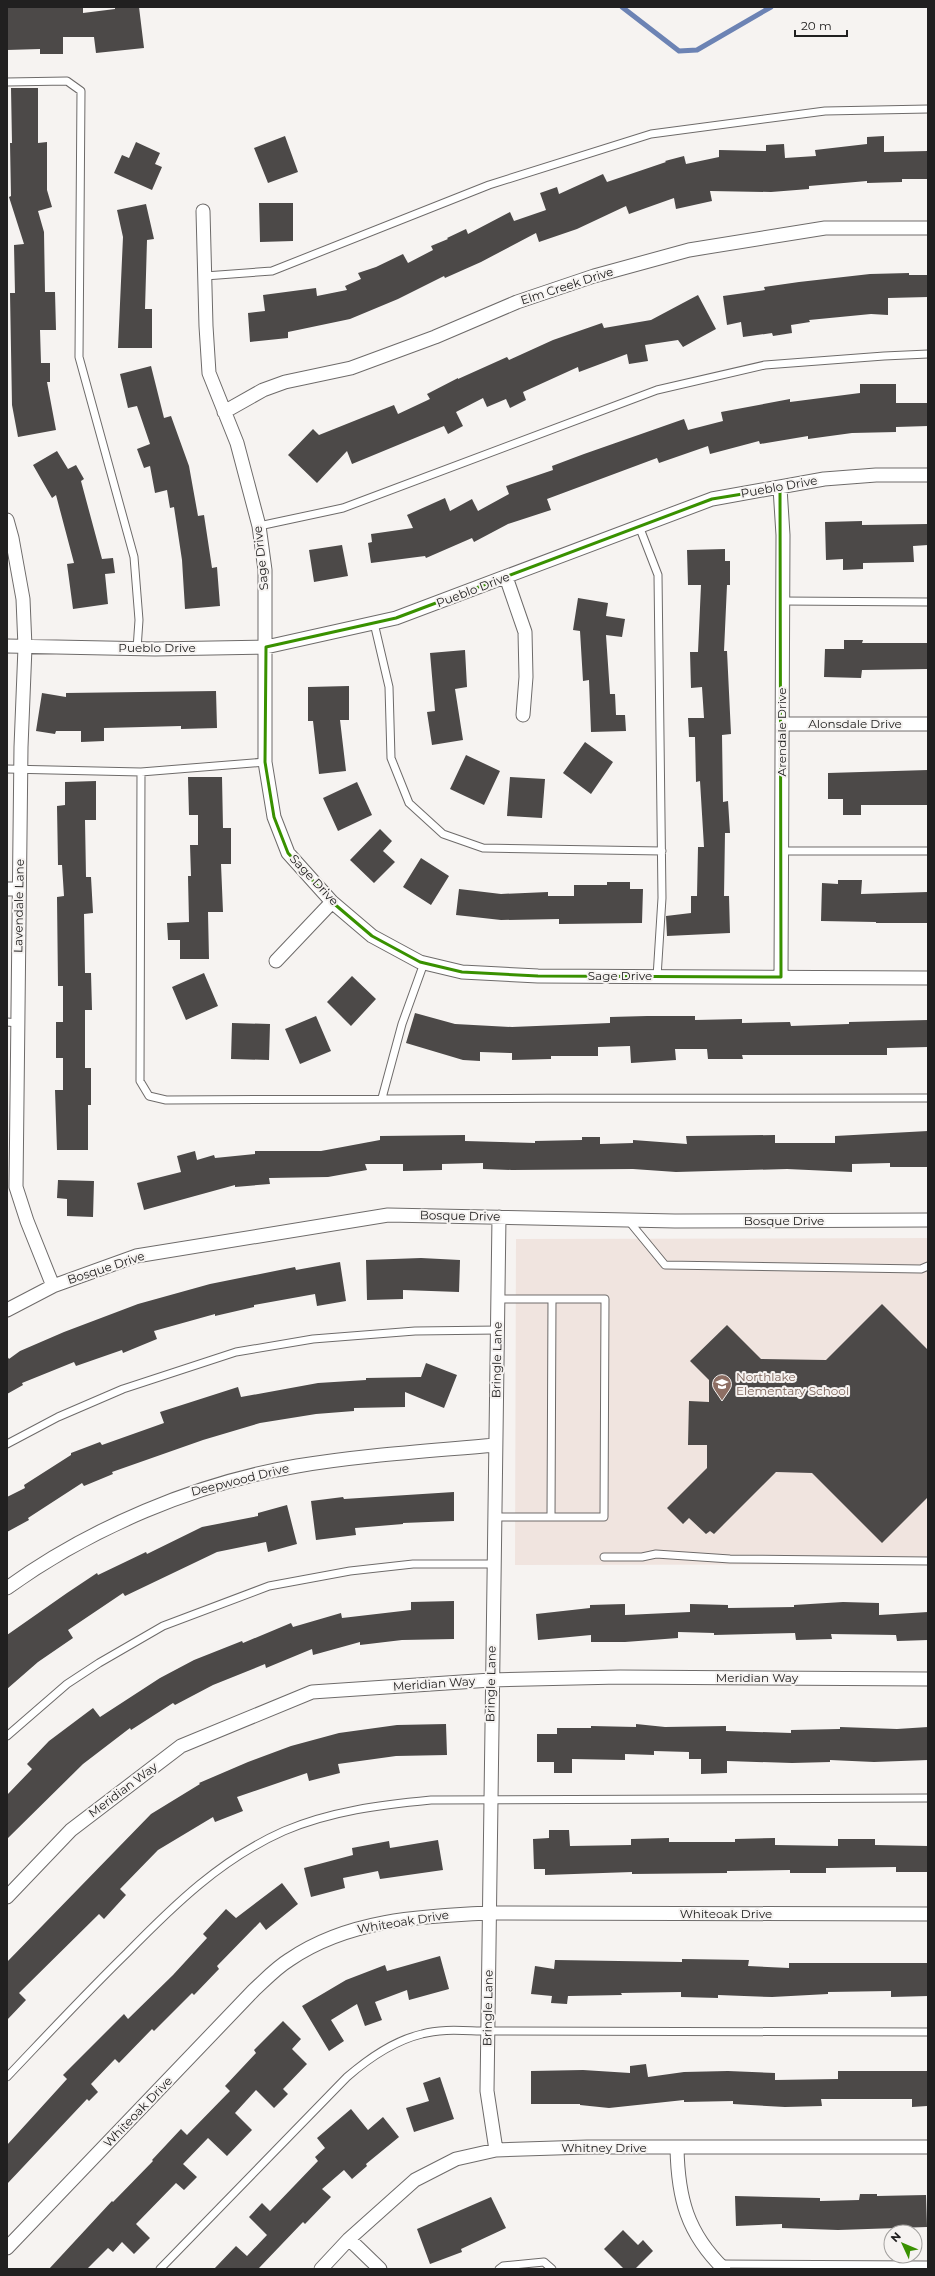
<svg xmlns="http://www.w3.org/2000/svg" width="935" height="2276" font-family="Montserrat,sans-serif">
<style>
.built{fill:#f0e4df}
.lines{fill:none;stroke-linecap:round;stroke-linejoin:round}
.stream{stroke:#6c83b4;stroke-width:5}
.building{fill:#4c4948}
.lane-casing{stroke:#6e6b6a;stroke-width:9}
.street-casing{stroke:#6e6b6a;stroke-width:15}
.lane{stroke:#fff;stroke-width:7}
.street{stroke:#fff;stroke-width:13}
.marked{fill:none;stroke:#399100;stroke-width:3;stroke-linejoin:round}
.labels{text-anchor:middle;stroke-width:4;stroke-linejoin:round;paint-order:stroke}
.street-label{font-size:12px;fill:#212020;stroke:#f6f3f1}
.education-label{font-size:12px;fill:#785e54;stroke:#f6f3f1;text-anchor:start}
</style>
<rect width="100%" height="100%" fill="#f6f3f1"/>
<path class="built" d="M928 1238V1564L515 1565 516 1239Z"/>
<g class="lines">
<path class="stream" d="M622 7 679 51 697 50 771 7"/>
</g>
<path class="building" d="M7 7H83V13L115 9V7H139L144 48 96 53 94 37H63V54H40V49L7 50Z
M11 88H38V143L47 142V190L52 207 38 211 44 232 45 292H55L56 330H40L41 363H50V382H47L56 430 18 437 12 405 10 293H15L14 245 24 244 9 197 11 196 10 143H12Z
M285 136 298 172 268 183 254 148Z
M884 136V152L928 151V179H902V182L867 183V181L809 186V189L771 192 710 191 712 201 676 209 674 198 629 214 626 206 577 229 539 242 536 233 481 262 445 278 444 276 398 299 350 319 288 332V338L250 342 248 313 265 311 263 295 316 288 317 296 347 290 345 286 361 279 358 273 376 267 403 254 408 263 433 250 431 246 448 239 447 238 466 229 468 234 510 212 514 221 546 210 540 193 557 187 559 194 603 174 607 182 666 162 665 161 684 156 686 164 719 157V150L766 151V145L784 144 785 158 816 156 815 150 867 144V137Z
M136 142 160 153 155 164 162 167 152 190 114 173 122 155 129 158Z
M259 203H293V241L260 242Z
M146 204 154 239 147 240 145 309H152V348H118L123 237 117 210Z
M909 273V275H928V297L888 298V315L871 314 809 320 810 322 791 325 792 333 773 336 772 333 743 337 741 322 727 325 723 296 765 290 764 287 799 282 870 274Z
M698 295 716 329 683 347 678 340 645 345 648 361 629 364 627 354 579 372 578 367 523 392 526 400 510 408 506 399 487 407 483 398 456 412 463 426 448 434 444 426 352 464 347 451 317 483 288 455 313 429 319 435 394 405 398 414 430 399 427 394 458 378V379L507 357 509 360 553 340 602 323 604 328 651 320Z
M151 366 164 418 171 416 189 466 198 516 204 515 212 568 217 567 220 606 185 609 182 560 174 507 170 508 167 490 155 493 150 466 144 468 137 449 150 444 137 406 128 408 120 374Z
M860 384H896V403H928V426L896 427V432L852 433 808 439V436L760 444 759 441 710 454 708 446 659 463 657 458 547 499 551 510 508 524 474 542 472 538 426 558 425 556 371 563 368 543 372 542 371 534 413 528 407 515 445 498 450 511 472 499 478 511 509 494 506 486 553 470 552 466 584 454 684 419 688 430 723 421 721 412 790 399V402L860 393Z
M57 451 68 469 76 465 84 479 81 481 102 559 113 558 115 573 105 574 108 604 73 609 67 564 74 563 56 495 52 498 33 465Z
M862 521V525L928 524V545L913 546 914 562 863 563V569L843 570V559L826 560 825 522Z
M342 545 348 576 314 582 309 550Z
M725 549V561H730V585H727L724 651H727L731 734 722 735 723 802 728 801 730 833H725L724 896H729L730 933 667 936 666 916 691 913V896H697L698 847H704L700 781 696 782 695 737H689L688 718H704L702 687 691 688 690 652H698L701 585H688L687 550Z
M578 598 608 603 606 616 625 619 622 637 606 635 610 694H615L616 715H625L626 731 591 732 589 680 583 681 580 631 573 630Z
M844 640H863L862 643H928V669L862 670 861 678 824 677 825 649H844Z
M465 650 467 687 455 689 463 740 432 745 427 712 435 711 430 653Z
M349 686V720H340L346 771 319 774 313 721H308V687Z
M216 691 217 728 181 729V726L104 728V741L81 742V731H56L55 734 36 731 42 693 66 697V693Z
M585 742 613 762 591 794 563 773Z
M466 755 500 771 484 805 450 789Z
M928 770V805H861V815H843V799H828V773Z
M188 777H222L223 828H231V864H221L223 912H208L209 959H180V940H168L167 923 189 922 188 876H191L190 845H198V815H189Z
M510 777 545 779 542 818 507 816Z
M96 781V820H85L86 877H91L93 913 84 914 85 973H91L92 1010H85V1068H91V1105H88V1150H57L55 1090H63V1058H56V1022H63V986H58L57 897 64 896 62 865H58L57 806 65 805V782Z
M357 782 372 815 338 831 323 798Z
M380 829 392 841 383 851 395 862 374 883 350 860Z
M421 858 449 876 431 905 403 887Z
M838 880H862L861 894 928 892V923H876V922L821 921 822 883 838 884Z
M607 882H630V889H643L642 923 559 924V919L501 920 456 915 459 889 501 894 548 892V896H574V885H607Z
M204 973 218 1006 186 1020 172 987Z
M352 976 376 999 351 1026 327 1002Z
M415 1013 455 1024 512 1027 610 1023V1017L647 1016H695V1020L742 1019V1023L790 1022 791 1026 849 1024V1022L928 1020V1047L887 1048V1055H742L743 1059H708L707 1049H675L676 1060 631 1063 630 1046 598 1047V1056H551V1059L512 1060V1053L480 1052V1061L463 1060 406 1043Z
M316 1016 331 1051 300 1064 285 1029Z
M232 1023 270 1024 269 1060 231 1059Z
M928 1131V1167H890V1163L852 1164V1172L787 1169 676 1172 633 1169 512 1170 483 1169V1163L442 1164V1170L403 1171V1164H365L367 1170 328 1177 269 1178 270 1184 235 1187V1185L144 1210 137 1183 181 1172 177 1156 195 1151 197 1160 214 1155 215 1158 255 1154V1151H321L380 1140V1136L465 1135V1141L535 1143V1141L582 1140V1137H600V1144L633 1143V1140L687 1144 686 1136 775 1135V1143H835V1136Z
M58 1180 94 1181 93 1217 67 1216V1199L57 1198Z
M421 1258 460 1260 459 1292 403 1290V1299L367 1300 366 1260Z
M340 1262 346 1301 317 1306 315 1294 254 1305V1307L215 1316V1314L154 1331 157 1339 123 1353 122 1350 76 1366 74 1362 22 1383 23 1385 7 1394V1356L9 1359 20 1351 64 1332 138 1304 210 1284 295 1267 296 1270Z
M882 1304 928 1350V1497L882 1543 812 1473 776 1472 714 1534 710 1531 706 1534 689 1518 683 1524 667 1508 707 1468V1445H688L689 1401 709 1402V1380L690 1361 727 1325 761 1359 826 1360Z
M426 1363 457 1375 444 1408 405 1392V1407L354 1408V1411L316 1414 260 1423 203 1440 112 1472 113 1474 84 1486 82 1483 28 1518 29 1520 7 1532V1497L25 1488 24 1485 71 1455V1453L100 1442 102 1445 164 1423 160 1412 238 1387 241 1397 318 1383 366 1380V1378L421 1377Z
M454 1492V1521L403 1523V1524L355 1528 356 1535 316 1540 311 1501 343 1497 344 1499Z
M287 1505 297 1544 268 1552 266 1542 217 1552 125 1596 123 1593 68 1630 73 1638 38 1662 7 1689V1635L67 1593 97 1573 98 1575 146 1552 147 1554 202 1527 258 1516V1513Z
M454 1601V1639L402 1640 360 1645V1642L313 1655 312 1649 266 1668 265 1664 213 1685 175 1705 173 1703 131 1730 130 1728 83 1764 7 1839V1795L32 1769 27 1764 49 1741 93 1708 100 1717 160 1678 194 1660 242 1641 243 1643 291 1623 293 1627 341 1613 342 1618 411 1610V1602Z
M843 1602 879 1603V1615L928 1612V1640L897 1641 896 1635 831 1634 832 1639 796 1640 795 1633 714 1635V1633L678 1632V1638L625 1642H591V1635L538 1640 536 1614 590 1608V1605L625 1604V1615L690 1612V1604L728 1605V1608L794 1607V1605Z
M446 1724 447 1755 396 1756 338 1764 340 1773 309 1781 307 1773 237 1797 243 1811 215 1822 213 1817 158 1850 120 1889 126 1895 104 1919 99 1914 19 1993 26 2000 7 2020V1962L151 1814 200 1784 199 1783 248 1762 291 1746 339 1733 397 1725Z
M636 1724 665 1727 726 1726V1731L791 1733V1730L840 1729V1727L897 1729 928 1727V1760L874 1762 830 1760V1762L792 1763 727 1761V1773L701 1774V1759H689V1752L654 1751V1755L625 1754V1760L572 1759V1773H554V1762H537V1734H557V1728H591V1726L636 1727Z
M549 1830H569L570 1846 631 1845V1839L669 1838V1842H735V1839L775 1838V1845L838 1846V1839H875V1845L928 1846V1872H896V1867L826 1868V1873H790V1870L727 1871V1873L632 1874V1872L545 1875V1869H534L533 1839 549 1838Z
M438 1840 443 1870 380 1879 378 1871 343 1878 345 1888 311 1897 304 1868 353 1855 352 1848 389 1841 390 1848Z
M282 1883 298 1904 266 1930 260 1922 217 1966 219 1969 194 1995 192 1993 154 2031 152 2029 119 2063 115 2059 91 2084 98 2092 89 2101 87 2099 7 2184V2145L67 2079 63 2075 124 2014 128 2019 173 1975 207 1938 203 1934 226 1909 236 1918Z
M440 1956 449 1989 409 2000 407 1990 375 2002 382 2020 365 2026 357 2004 331 2020 344 2041 329 2051 302 2006 346 1980 385 1965 387 1971Z
M682 1959 749 1960 748 1966 789 1968V1963H928V1996L891 1997V1991L828 1992V1994L772 1997 718 1995V1998L681 1997V1992L621 1993 622 1995 568 1996 567 2004 551 2003 552 1996 531 1994 535 1966 554 1969 555 1960 682 1962Z
M283 2021 301 2039 292 2049 307 2064 283 2089 288 2094 274 2108 256 2090 235 2113 252 2130 227 2156 208 2138 183 2164 197 2177 184 2190 176 2183 136 2224 150 2238 134 2254 122 2242 113 2252 108 2248 87 2269H49L112 2201 113 2202 153 2161 152 2160 181 2129 187 2135 230 2091 225 2086 256 2053 254 2050Z
M646 2064 648 2077 684 2072 728 2071 775 2073V2080L838 2079V2071H927V2106L912 2107V2099H821L822 2106 785 2107 733 2104V2101L684 2102V2100L609 2108 580 2105V2104H531V2071L583 2070 630 2073V2066Z
M440 2077 454 2119 414 2132 406 2108 429 2101 423 2083Z
M351 2109 368 2130 383 2117 399 2137 366 2164 367 2166 352 2179 344 2170 322 2189 331 2197 305 2224 303 2222 259 2268 260 2269H214L236 2246 247 2256 267 2235 249 2217 262 2203 270 2211 318 2161 315 2157 325 2148 317 2138Z
M860 2194H877V2196L926 2195 927 2227 838 2230 782 2228V2224L736 2226 735 2196 820 2198V2201L859 2200Z
M491 2197 506 2228 461 2249 462 2252 430 2264 417 2229Z
M623 2230 638 2245 643 2240 653 2251 635 2269H624L604 2249Z"/>
<g class="lines">
<defs>
<path id="lane" d="M7 82 67 81 81 91 79 357 134 557 139 620 137 649
M205 276 272 271 489 185 651 134 825 111 928 109
M259 526 343 508 657 390 765 365 884 356 928 354
M639 526 658 575 662 898 657 977
M782 601 928 602
M374 623 389 687 391 758 409 803 443 834 483 848 662 851
M7 769 141 772 265 762
M141 772 140 1081 149 1096 166 1100C420 1097 674 1099 928 1098
M782 851H928
M7 1022 18 1023
M382 1098 402 1024 424 963
M628 1220 665 1265 921 1269 928 1266
M7 1444 58 1417 123 1389 236 1352 313 1339 415 1331 498 1330
M494 1517H604L605 1299H498
M551 1517 552 1299
M604 1557H642L656 1554 730 1559 928 1561
M7 1736 67 1684 99 1663 163 1626 269 1586 350 1571 413 1564H493
M7 2077C47 2035 86 1993 127 1953 174 1905 221 1859 284 1831 331 1811 380 1805 431 1800L928 1798
M718 2264 928 2265
M160 2269 347 2077C369 2058 393 2041 422 2034 442 2028 467 2031 487 2031L928 2032
M499 2269 503 2266 544 2262 552 2269"/>
<path id="street" d="M203 211 206 326 209 373 237 443 259 526 265 570V762L274 817 288 853 332 902 372 936 420 962 462 972 538 976 928 978
M224 412 263 390 285 382 351 368 435 337 517 302 594 276 689 250 825 228H928
M780 488 783 535 781 977
M7 520 12 538 23 599 25 647 21 747 16 1187 27 1221 53 1286
M506 577 525 632 526 677 523 715
M7 646 155 649 266 647 396 618 712 499 824 479 876 475H928
M782 724H928
M7 889H19
M276 961 332 902
M7 1310 53 1286 136 1256 388 1215 675 1221 928 1220
M7 1588C90 1528 196 1483 297 1466 362 1455 429 1451 495 1445
M7 1897 71 1830 181 1746 312 1692 491 1680 620 1677 928 1679
M677 2148C678 2198 687 2233 724 2269
M496 2150 487 2091 499 1217
M349 2239 380 2269
M7 2248 254 1990C265 1980 276 1968 289 1960 347 1920 420 1916 489 1913L928 1914
M321 2269 349 2239 415 2180 456 2159 496 2150 587 2147H928"/>
</defs>
<use href="#lane" class="lane-casing"/>
<use href="#street" class="street-casing"/>
<use href="#lane" class="lane"/>
<use href="#street" class="street"/>
</g>
<path class="marked" d="M780 488 781 977 538 976 462 972 420 962 372 936 332 902 288 853 274 817 265 762 266 647 396 618 712 499Z"/>
<defs>
<symbol id="school-pin" viewBox="-11 -11 22 30"><path d="M0 17L-7.5 6A9.5 9.5 0 1 1 7.5 6Z" fill="#8d6e63" stroke="#f6f3f1"/><path d="M0-5L7-2L0 1L-7-2ZM-4 1L0 2.5L4 1V4Q0 6-4 4Z" fill="#fff"/></symbol>
</defs>
<g fill-rule="evenodd">
<use href="#school-pin" x="711" y="1373" width="22" height="30"/>
</g>
<g class="labels">
<g class="street-label">
<text transform="translate(567 286) rotate(-18)" y="4">Elm Creek Drive</text>
<text transform="translate(779 487) rotate(-10)" y="4">Pueblo Drive</text>
<text transform="translate(261 558) rotate(-96)" y="4">Sage Drive</text>
<text transform="translate(473 590) rotate(-21)" y="4">Pueblo Drive</text>
<text x="157" y="652">Pueblo Drive</text>
<text x="855" y="728">Alonsdale Drive</text>
<text transform="translate(782 732) rotate(-90)" y="4">Arendale Drive</text>
<text transform="translate(314 880) rotate(47)" y="4">Sage Drive</text>
<text transform="translate(19 906) rotate(-89)" y="4">Lavendale Lane</text>
<text x="620" y="980">Sage Drive</text>
<text transform="translate(460 1216) rotate(1)" y="4">Bosque Drive</text>
<text x="784" y="1225">Bosque Drive</text>
<text transform="translate(106 1268) rotate(-18)" y="4">Bosque Drive</text>
<text transform="translate(497 1360) rotate(-89)" y="4">Bringle Lane</text>
<text transform="translate(240 1480) rotate(-14)" y="4">Deepwood Drive</text>
<text x="757" y="1682">Meridian Way</text>
<text transform="translate(434 1684) rotate(-4)" y="4">Meridian Way</text>
<text transform="translate(491 1684) rotate(-89)" y="4">Bringle Lane</text>
<text transform="translate(123 1790) rotate(-37)" y="4">Meridian Way</text>
<text x="726" y="1918">Whiteoak Drive</text>
<text transform="translate(403 1922) rotate(-9)" y="4">Whiteoak Drive</text>
<text transform="translate(488 2008) rotate(-89)" y="4">Bringle Lane</text>
<text transform="translate(138 2112) rotate(-46)" y="4">Whiteoak Drive</text>
<text x="604" y="2152">Whitney Drive</text>
</g>
<g class="education-label">
<text x="736" y="1381">Northlake<tspan x="736" dy="14">Elementary School</tspan></text>
</g>
</g>
<rect width="935" height="2276" fill="none" stroke="#212020" stroke-width="16"/>
<g transform="translate(903 2244) rotate(314)"><circle r="19" fill="#f6f3f1" stroke="#a19f9d"/>
<path d="M0-3L7 15L0 10L-7 15Z" fill="#399100"/>
<text y="-6" font-size="11" font-weight="bold" text-anchor="middle" fill="#212020">N</text>
</g>
<path d="M795 30v6h52v-6" fill="none" stroke="#212020" stroke-width="2"/>
<text x="801" y="30" font-size="12" fill="#212020" stroke="#f6f3f1" stroke-width="3" paint-order="stroke">20 m</text>
</svg>
